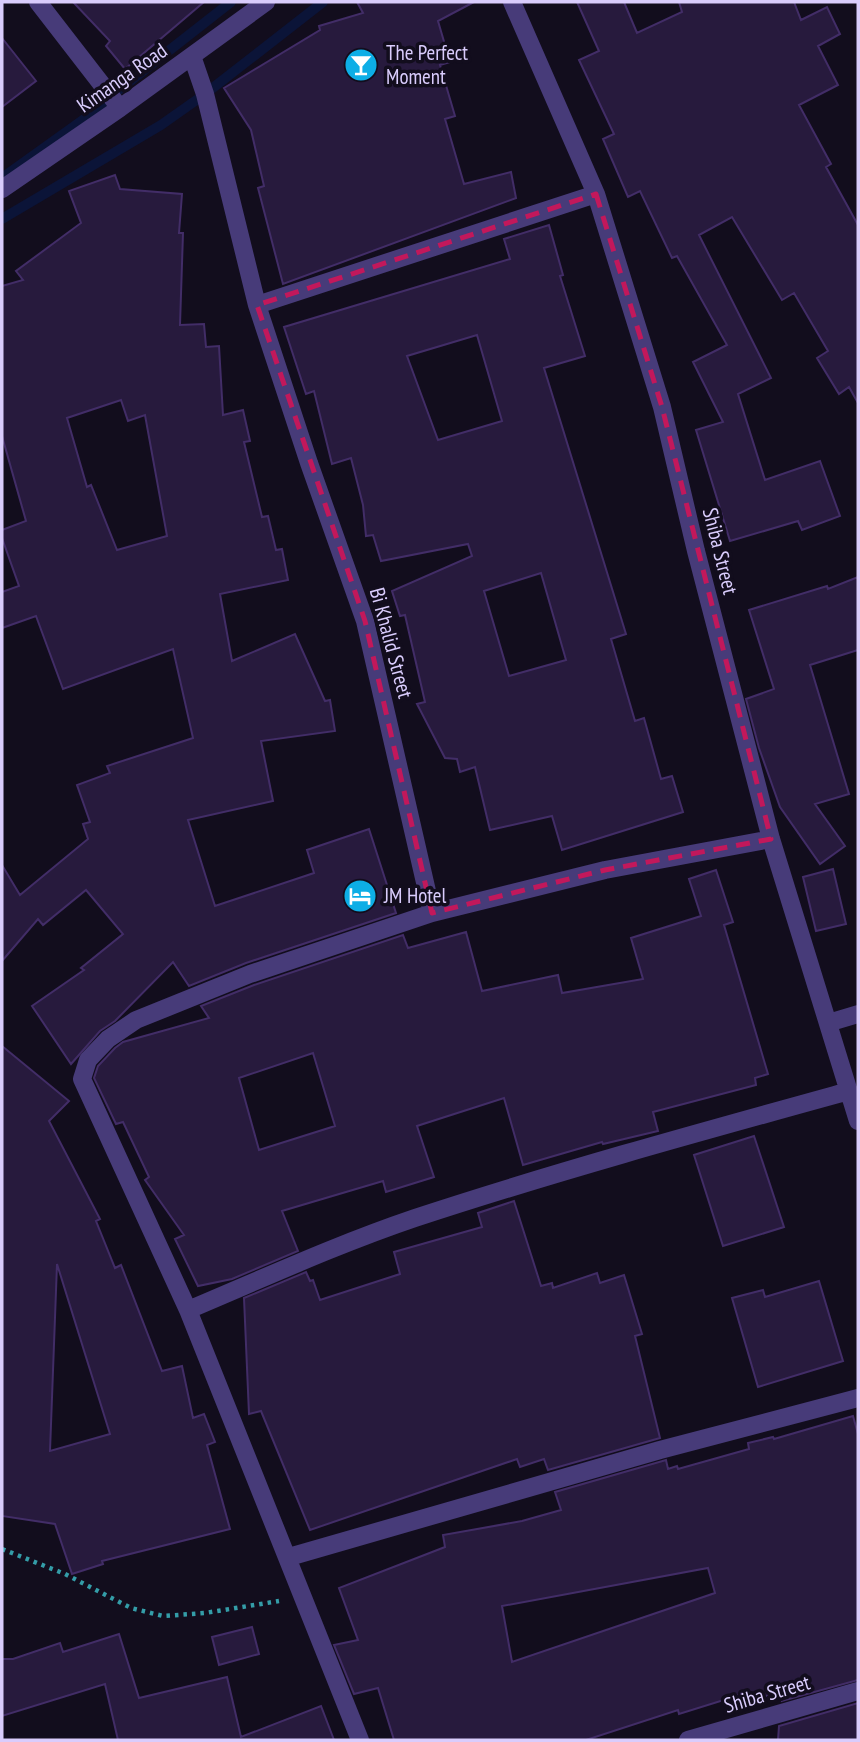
<svg xmlns="http://www.w3.org/2000/svg" width="860" height="1742" font-family="'PT Sans Narrow',sans-serif">
<style>
.lines{fill:none;stroke-linecap:round;stroke-linejoin:round}
.stream{stroke:#0b1438;stroke-width:10}
.building{fill:#271a3d;stroke:#422d67;stroke-width:2;fill-rule:evenodd}
.path{stroke:#349da8;stroke-width:4.5;stroke-dasharray:3.5 5;stroke-linecap:butt}
.minor{stroke:#473b79;stroke-width:18}
.marked{fill:none;stroke:#c2185b;stroke-width:5;stroke-dasharray:14 9;stroke-linejoin:round}
.labels{text-anchor:middle;stroke-width:7;stroke-linejoin:round;paint-order:stroke}
.poi-label{font-size:21px;fill:#d9ccfc;stroke:#120d1d;text-anchor:start}
.street-label{font-size:21px;fill:#d9ccfc;stroke:#120d1d}
</style>
<rect width="100%" height="100%" fill="#120d1d"/>
<g class="lines">
<path class="stream" d="M2 178 94 112 111 96 231 2
M2 219 161 125 205 94 323 2"/>
</g>
<path class="building" d="M73 2H204L125 69 106 46 110 41Z
M357 2H474L438 21 450 62 440 65 455 116 445 119 464 184 511 172 516 198 283 284 258 188 264 186 251 130 224 88 320 30 319 26 363 13Z
M577 2H624L637 33 682 12 679 2H794L801 20 827 7 840 34 818 46 838 85 799 105 831 164 826 167 858 225V403L849 387 839 394 817 358 828 351 794 293 782 300 732 217 699 235 771 378 738 394 765 480 820 461 840 516 802 530 798 521 730 541 696 430 723 422 693 362 727 345 677 256 672 258 640 191 628 197 603 139 614 134 579 60 599 51Z
M2 38 36 81 2 107Z
M115 175 120 189 182 194 179 233H183L180 325 204 324 206 347 219 346 223 415 243 410 250 441 244 442 262 517 268 516 276 550 282 549 288 580 220 594 232 661 295 634 325 701 330 700 335 731 261 741 273 801 188 820 215 906 314 873 307 850 369 829 396 913 246 963 189 986 173 962 115 1021 100 1031 71 1064 32 1006 84 970 81 968 123 934 86 890 43 925 38 919 2 961V865L20 895 88 839 83 824 90 822 77 785 110 773 107 766 193 738 173 649 63 689 36 616 2 628V592L19 586 2 538V530L26 521 2 436V286L23 280 16 271 81 223 69 191ZM121 400 128 421 145 415 167 536 117 550 91 485 87 487 67 418Z
M549 225 563 275 560 276 585 356 544 368 626 634 611 639 635 721 644 718 661 779 672 776 683 812 562 850 552 816 490 830 475 767 460 772 457 759 445 758 417 704 425 702 405 615 400 616 392 591 472 556 468 544 381 561 373 535 366 536 363 505 351 458 332 464 314 391 306 394 284 327 510 259 504 239ZM477 335 502 421 438 440 407 356ZM541 573 566 660 509 676 484 591Z
M858 577V650L810 665 849 794 815 804 845 846 820 864 780 807 759 748 746 699 774 689 749 610 827 586 828 589Z
M833 869 846 924 816 931 803 877Z
M716 870 733 922 724 925 768 1074 755 1078 756 1085 653 1112 658 1131 603 1144 602 1142 523 1165 504 1098 417 1126 434 1177 386 1192 383 1181 282 1211 298 1251 232 1279 198 1286 175 1239 184 1235 145 1180 149 1177 123 1122 116 1124 94 1078 98 1066 115 1048 123 1042 209 1018 201 1006 254 985 403 935 408 948 466 932 482 991 558 975 562 993 643 979 631 938 701 916 689 879ZM313 1053 335 1126 259 1150 239 1078Z
M2 1046 69 1101 49 1121 100 1219 96 1221 115 1268 121 1265 162 1371 182 1366 193 1418 204 1414 215 1442 207 1445 230 1529 102 1561 103 1564 72 1574 55 1524 2 1516ZM57 1264 110 1434 50 1451Z
M754 1136 784 1227 723 1246 694 1155Z
M514 1201 541 1286 552 1283 553 1288 597 1273 600 1283 624 1275 642 1334 635 1336 660 1438 548 1470 544 1459 520 1467 517 1459 310 1530 261 1411 249 1414 244 1298 306 1272 310 1281 313 1280 320 1300 400 1274 394 1252 482 1227 478 1213Z
M819 1281 843 1361 758 1387 732 1298 763 1290 765 1297Z
M853 1416 858 1434V1680L782 1701 783 1691 746 1702 743 1694 679 1714 678 1710 586 1740H394L378 1688 354 1694 334 1645 358 1640 339 1588 445 1547 443 1535 522 1521 561 1510 555 1492 666 1460 668 1469 677 1466 678 1469 749 1449 748 1443 773 1437 774 1439ZM708 1568 715 1593 512 1662 502 1606Z
M252 1627 259 1654 219 1665 212 1637Z
M119 1634 139 1698 227 1677 241 1737 321 1706 334 1740H118L105 1684 2 1716V1659H13L60 1643 63 1652Z
M858 1703V1740H778L779 1726Z"/>
<g class="lines">
<path class="path" d="M2 1549 65 1574 131 1608 163 1616 205 1613 279 1601"/>
<path class="minor" d="M38 2 120 108
M512 2 596 194 662 407 696 551 771 839 858 1121
M192 56 205 94 257 305 309 463 365 621 432 913 605 870 771 839
M2 189 120 108 266 2
M257 305 596 194
M828 1023 858 1014
M188 1310C264 1278 338 1244 415 1218 558 1171 704 1131 849 1091
M289 1557 660 1450 858 1398
M360 1740 188 1310 82 1079 88 1060 108 1039 136 1020 250 974 432 913
M688 1740 858 1691"/>
</g>
<path class="marked" d="M596 194 662 407 771 839 605 870 432 913 365 621 257 305Z"/>
<defs>
<symbol id="bar-disc" viewBox="-11 -11 22 22"><circle r="9.5" fill="#0daee6" stroke="#120d1d"/><path d="M-6-5H6L.8 .8V4.5H3.5V6h-7V4.5H-.8V.8Z" fill="#fff"/></symbol>
<symbol id="hotel-disc" viewBox="-11 -11 22 22"><circle r="9.5" fill="#0daee6" stroke="#120d1d"/><path d="M-6-4.5h1.5V1H6V5H4.5V3h-9V5H-6ZM-4 0a1.8 1.8 0 1 1 3.6 0ZM.5 0V-2.5h3Q6-2.5 6 0Z" fill="#fff"/></symbol>
</defs>
<g fill-rule="evenodd">
<use href="#bar-disc" x="342" y="46" width="38" height="38"/>
<use href="#hotel-disc" x="341" y="877" width="38" height="38"/>
</g>
<g class="labels">
<g class="poi-label">
<text x="386" y="60">The Perfect<tspan x="386" dy="24">Moment</tspan></text>
<text x="384" y="903">JM Hotel</text>
</g>
<g class="street-label">
<text transform="translate(122 78) rotate(-35)" y="7">Kimanga Road</text>
<text transform="translate(720 551) rotate(76)" y="7">Shiba Street</text>
<text transform="translate(391 643) rotate(75)" y="7">Bi Khalid Street</text>
<text transform="translate(767 1694) rotate(-16)" y="7">Shiba Street</text>
</g>
</g>
<rect width="860" height="1742" fill="none" stroke="#d9ccfc" stroke-width="7"/>
</svg>
